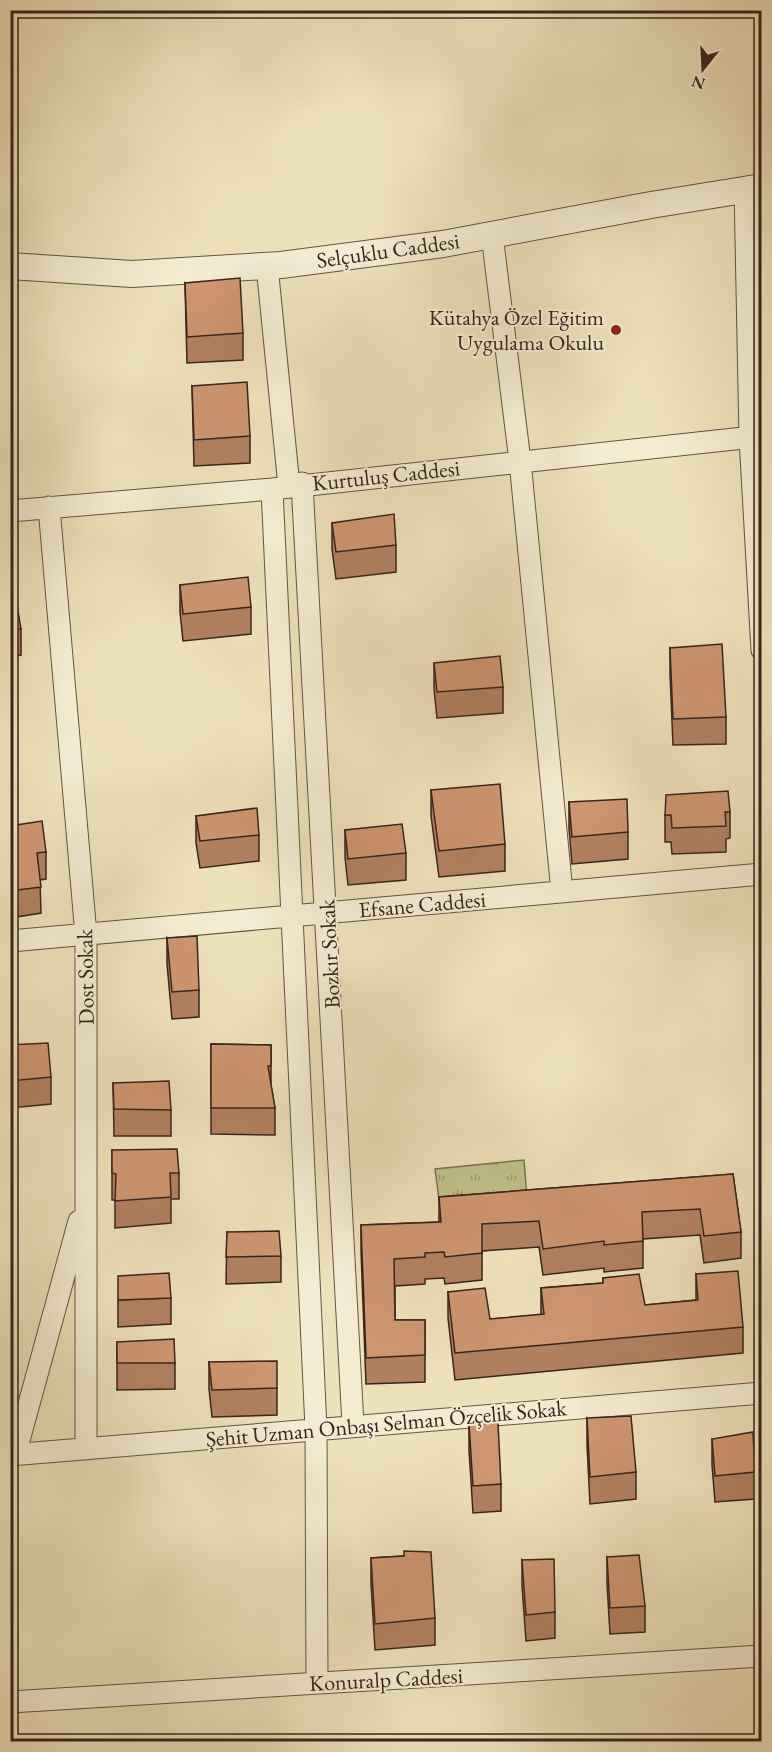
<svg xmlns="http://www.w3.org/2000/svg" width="772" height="1752" font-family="'EB Garamond',serif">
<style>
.grass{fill:url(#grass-tufts);stroke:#7c7254;stroke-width:1.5}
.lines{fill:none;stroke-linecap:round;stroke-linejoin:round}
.minor-casing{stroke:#645345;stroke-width:23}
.tertiary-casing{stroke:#645345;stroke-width:28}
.minor{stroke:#f3ecd3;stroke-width:21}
.tertiary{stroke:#f3ecd3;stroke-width:26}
.wall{fill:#b18061;stroke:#37241d;stroke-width:1.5}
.building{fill:#ce9571;stroke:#37241d;stroke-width:1.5}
.poi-dot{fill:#8f2418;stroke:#f3ecd3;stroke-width:2}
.labels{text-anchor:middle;stroke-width:4.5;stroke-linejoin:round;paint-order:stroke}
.street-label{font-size:22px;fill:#37241d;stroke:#f3ecd3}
.poi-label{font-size:22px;fill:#37241d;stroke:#f3ecd3;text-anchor:end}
</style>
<defs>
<pattern id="grass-tufts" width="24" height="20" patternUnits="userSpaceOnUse" patternTransform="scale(1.5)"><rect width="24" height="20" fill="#c0c18b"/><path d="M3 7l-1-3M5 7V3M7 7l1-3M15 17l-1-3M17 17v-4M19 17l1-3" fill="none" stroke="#9d9d71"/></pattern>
</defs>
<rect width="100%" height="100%" fill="#ede1bc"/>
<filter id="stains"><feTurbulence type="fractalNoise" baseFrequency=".00333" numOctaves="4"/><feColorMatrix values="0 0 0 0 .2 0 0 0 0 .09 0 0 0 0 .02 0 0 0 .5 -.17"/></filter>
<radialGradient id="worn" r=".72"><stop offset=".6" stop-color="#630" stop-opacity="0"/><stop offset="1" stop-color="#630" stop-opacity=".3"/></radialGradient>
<path class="grass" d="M524 1160 527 1198 440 1207 435 1169Z"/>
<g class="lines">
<defs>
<path id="minor" d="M745 188 750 438 762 650
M492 235 520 461 562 892
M267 266 289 486
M302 483 353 1425
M272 489 316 1428 317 1683
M49 507 86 935V1449
M10 511 272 489 762 436
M10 941 762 874
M10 1455 762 1393
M15 1455 79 1221
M10 1702 762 1656"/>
<path id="tertiary" d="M10 266 132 274 281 265 443 244 651 205 762 187"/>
</defs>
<use href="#minor" class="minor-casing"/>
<use href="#tertiary" class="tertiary-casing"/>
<use href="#minor" class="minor"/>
<use href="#tertiary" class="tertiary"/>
</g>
<path class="wall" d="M185 283 243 333V360L187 363Z
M192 386 250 436V463L194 466Z
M332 523 396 545V572L336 579 332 549Z
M180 585 251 607V634L183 641 180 612Z
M10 600 21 629V655L10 657Z
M670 648 726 717V744L673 745 670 674Z
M434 663 503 687V713L437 718 434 689Z
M431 790 505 844V871L439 877 431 816Z
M569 802 628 832V859L572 864 569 829Z
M730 812V838L726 839V852L672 854 671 842H665V815Z
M196 816 259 835V861L200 868 196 843Z
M10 826 46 852V879L40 880 41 913 10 918Z
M345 830 406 853V880L348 885 345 857Z
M167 938 199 990V1017L172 1019 167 964Z
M211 1044 271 1045V1086L275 1108V1135L211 1134Z
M10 1045 51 1077V1104L10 1108Z
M113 1083 171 1110V1136H114Z
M112 1150 179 1173V1199H171V1223L115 1228V1200H112Z
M733 1174 741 1232V1258L704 1263 700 1235 643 1239V1268L604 1272V1268L543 1275 539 1247 482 1251V1280L445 1284 444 1278 425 1279V1284L395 1286V1320H425V1382L366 1384 361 1251V1225L439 1222V1197Z
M227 1232 281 1256V1282L226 1284Z
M696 1274 743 1327V1353L455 1380 448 1318V1292L490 1319 541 1315V1288L603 1283V1278L645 1305 696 1300Z
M171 1298V1324L118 1327V1300Z
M117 1342 175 1363V1389L117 1390Z
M209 1362 277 1388V1415L212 1417 209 1389Z
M587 1418 636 1472V1499L590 1504 587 1445Z
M469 1424 501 1484V1511L473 1513 469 1450Z
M712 1439 755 1472V1499L715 1502 712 1465Z
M404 1556 435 1618V1645L375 1650 371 1584V1558Z
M607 1557 645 1606V1632L610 1634 607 1584Z
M522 1560 555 1612V1638L526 1641 522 1586Z"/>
<path class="building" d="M240 278 243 333 187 337 185 283Z
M247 382 250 436 194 440 192 386Z
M394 514 396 545 336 552 332 523Z
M248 577 251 607 183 614 180 585Z
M16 599 21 629 10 630V600Z
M722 644 726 717 673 719 670 648Z
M500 656 503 687 437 692 434 663Z
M500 784 505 844 439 851 431 790Z
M728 791 730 812H725L726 826 672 828 671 815H665L666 795Z
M627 799 628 832 572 837 569 802Z
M257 808 259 835 200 841 196 816Z
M42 821 46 852 37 853 41 887 10 891V826Z
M402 824 406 853 348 859 345 830Z
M197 936 199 990 172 992 167 938Z
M48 1043 51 1077 10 1081V1045Z
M211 1044 271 1045V1066H268L275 1108H211Z
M169 1081 171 1110 114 1109 113 1083Z
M177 1149 179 1173H170L171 1197 115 1201 116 1174 112 1173V1150Z
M733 1174 741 1232 704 1236 700 1209 642 1212 643 1241 604 1245V1241L543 1249 539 1221 482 1224V1253L445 1257 444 1252 425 1253V1257L394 1259 395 1320H425V1355L366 1358 361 1225 441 1222 439 1197Z
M279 1231 281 1256 226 1257 227 1232Z
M738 1271 743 1327 455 1353 448 1292 485 1288 490 1319 544 1314 541 1288 603 1283V1278L639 1274 645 1305 698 1300 696 1274Z
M169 1273 171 1298 118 1300V1276Z
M174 1339 175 1363H117V1342Z
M277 1361V1388L212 1390 209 1362Z
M631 1416 636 1472 590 1477 587 1418Z
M498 1423 501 1484 473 1486 469 1424Z
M753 1432 755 1472 715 1476 712 1439Z
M404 1551 431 1552 435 1618 375 1624 371 1558 404 1556Z
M639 1555 645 1606 610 1608 607 1557Z
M554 1559 555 1612 526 1615 522 1560Z"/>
<circle class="poi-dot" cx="616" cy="330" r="6"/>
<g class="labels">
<g class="street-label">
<text transform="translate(388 250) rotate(-8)" y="8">Selçuklu Caddesi</text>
<text transform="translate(386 475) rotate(-6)" y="8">Kurtuluş Caddesi</text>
<text transform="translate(422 904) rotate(-5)" y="8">Efsane Caddesi</text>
<text transform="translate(329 954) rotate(-93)" y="8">Bozkır Sokak</text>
<text transform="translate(85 977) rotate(-91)" y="8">Dost Sokak</text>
<text transform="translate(386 1423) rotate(-5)" y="8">Şehit Uzman Onbaşı Selman Özçelik Sokak</text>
<text transform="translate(386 1679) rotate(-3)" y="8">Konuralp Caddesi</text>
</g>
<g class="poi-label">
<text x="604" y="325">Kütahya Özel Eğitim<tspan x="604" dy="25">Uygulama Okulu</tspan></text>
</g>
</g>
<rect width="772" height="1752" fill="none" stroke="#ede1bc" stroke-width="36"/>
<rect x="12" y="12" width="748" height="1728" fill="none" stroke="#37241d" stroke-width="3"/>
<rect x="18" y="18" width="736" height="1716" fill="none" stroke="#37241d" stroke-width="1.5"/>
<g transform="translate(703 69) rotate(198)" stroke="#f3ecd3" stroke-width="4.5" paint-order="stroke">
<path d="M0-4.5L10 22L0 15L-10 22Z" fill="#37241d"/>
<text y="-9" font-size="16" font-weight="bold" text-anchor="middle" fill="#37241d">N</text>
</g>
<rect width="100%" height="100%" filter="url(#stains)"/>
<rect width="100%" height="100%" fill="url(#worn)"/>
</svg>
